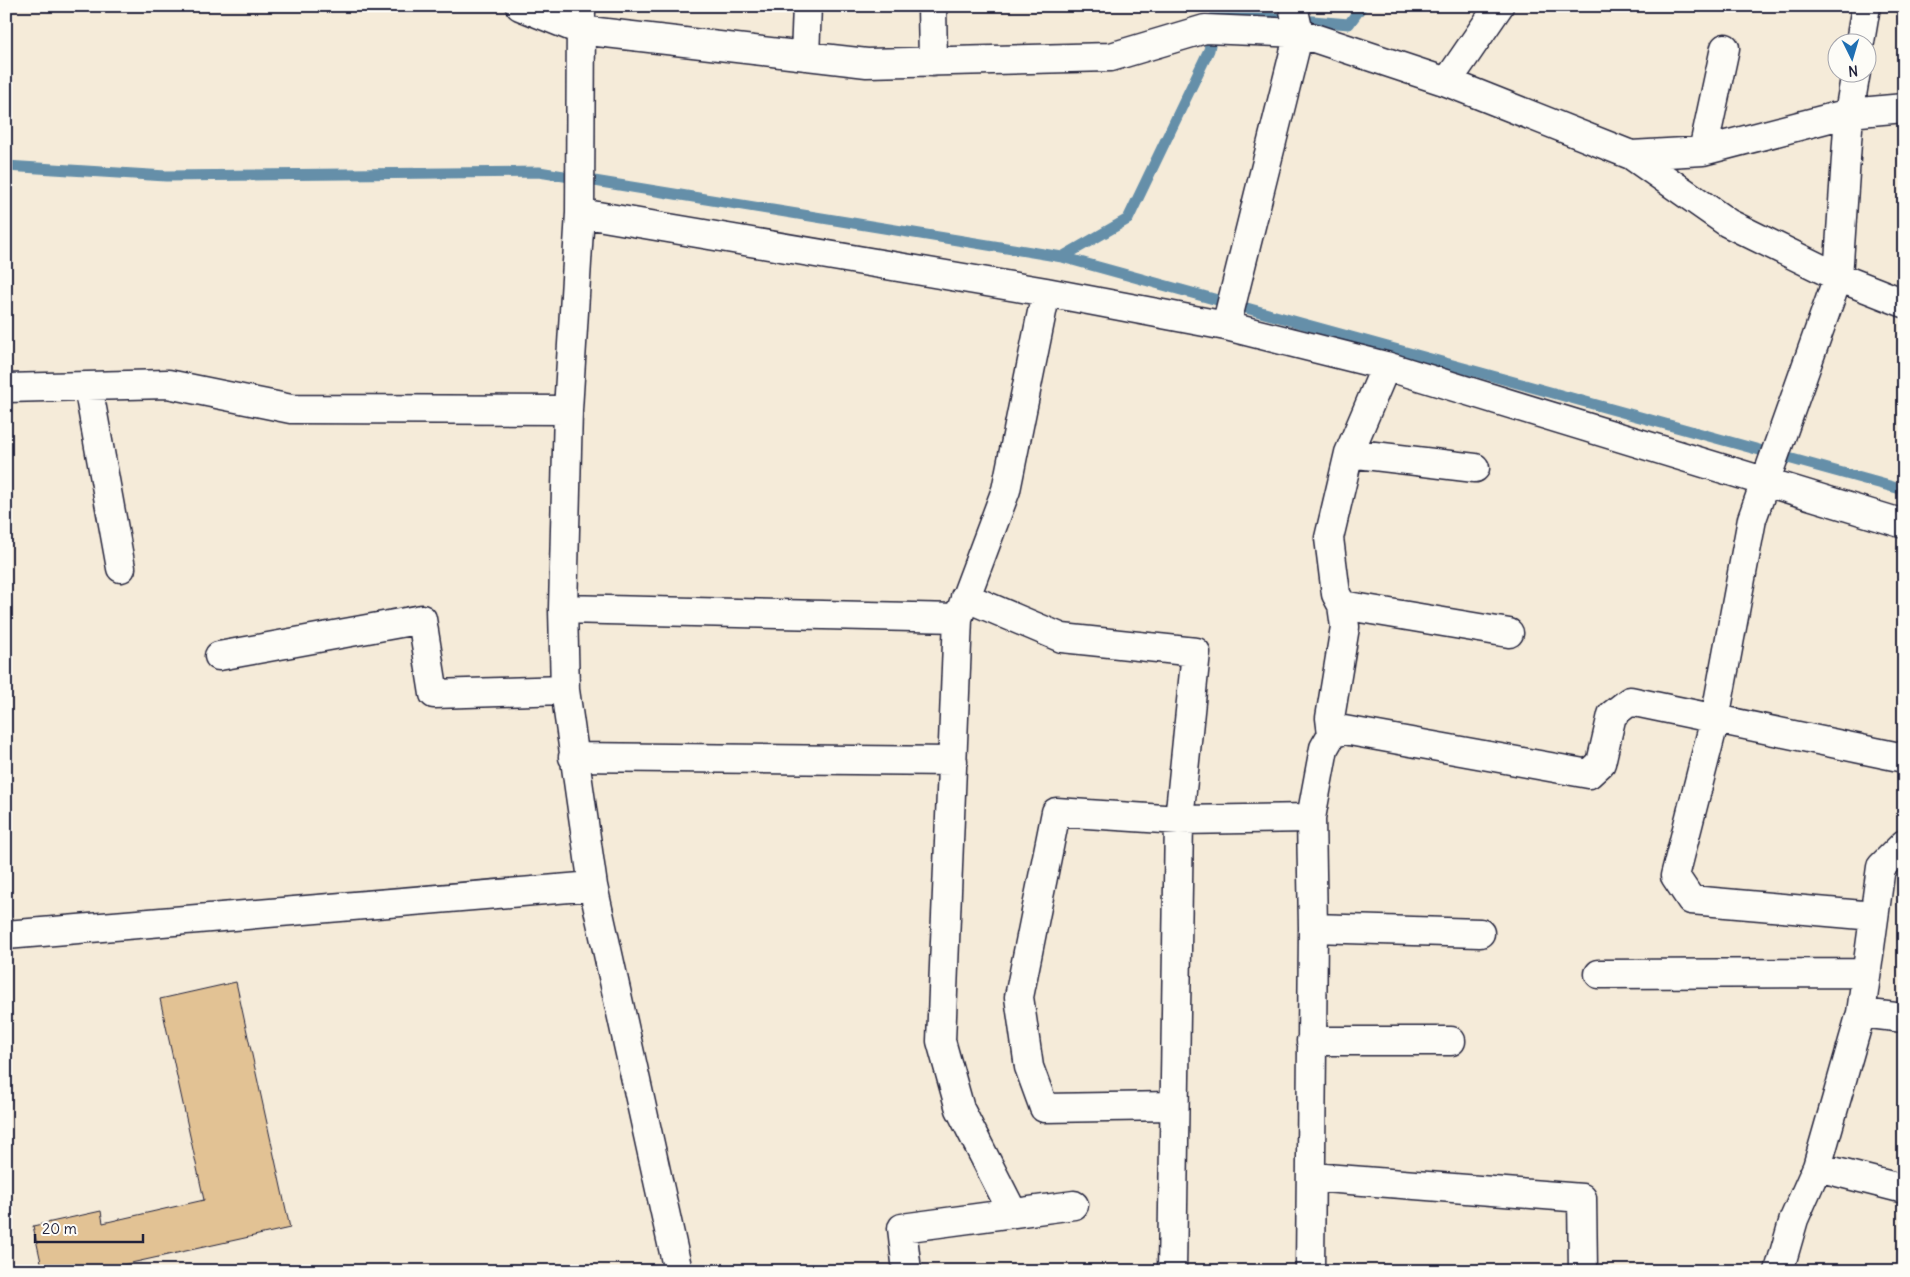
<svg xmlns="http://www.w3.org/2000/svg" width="1910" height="1277" font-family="Delius,sans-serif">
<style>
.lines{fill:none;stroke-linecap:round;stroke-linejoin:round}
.stream{stroke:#658fa9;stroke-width:11}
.building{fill:#e2c294;stroke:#22223b}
.street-casing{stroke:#22223b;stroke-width:31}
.street{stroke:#fdfcf7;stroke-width:28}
</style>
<rect width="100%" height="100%" fill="#f5ebd9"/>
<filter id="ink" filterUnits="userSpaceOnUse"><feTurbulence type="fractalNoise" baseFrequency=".02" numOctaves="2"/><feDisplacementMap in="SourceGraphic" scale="10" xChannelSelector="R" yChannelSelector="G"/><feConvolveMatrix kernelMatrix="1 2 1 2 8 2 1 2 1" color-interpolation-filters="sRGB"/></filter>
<g filter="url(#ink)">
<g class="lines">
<path class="stream" d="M6 166 166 176 539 172 1062 257 1904 490
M1062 257 1128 219 1209 50 1216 13 1349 24 1362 6"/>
</g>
<path class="building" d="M236 982 290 1228 95 1271H43L33 1226 101 1211 103 1223 204 1200 160 999Z"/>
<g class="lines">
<defs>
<path id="street" d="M520 6 580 30 867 63 1111 57 1205 29 1299 33 1447 82 1631 155 1728 223 1838 277 1904 303
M581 6 580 213 568 410 563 609 565 690 593 886 678 1271
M932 6 933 62
M1860 42 1866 6
M805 56 807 6
M1856 72 1849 113 1838 277 1752 519 1715 719 1675 876 1691 900 1874 916
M1447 82 1499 6
M1703 151 1725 48
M1631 155 1703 151 1849 113 1904 108
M580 213 1046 292 1226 326 1386 366 1904 524
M1226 326 1299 33 1293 6
M88 386 121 568
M6 388 168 384 291 409 568 410
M1349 453 1475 468
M965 597 1062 638 1196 652 1179 820 1172 1271
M1342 605 1509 633
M563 609 958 618
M219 656 422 619 434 694 565 690
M1332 734 1344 730 1589 774 1601 763 1612 715 1630 701 1904 758
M573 757 953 761
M1313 928 1480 933
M6 935 593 886
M1599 974 1866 973
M1861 1013 1904 1018
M1311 1041H1451
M1173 1106 1044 1108 1029 1067 1019 997 1056 812 1179 820 1311 818
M1817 1167 1904 1189
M1312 1177 1582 1198 1583 1271
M1013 1213 960 1109 941 1041 958 618 1006 490 1046 292
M907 1271 902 1228 1074 1205
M1310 1271 1313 928 1311 818 1324 748 1332 734 1330 718 1345 627 1342 605 1336 594 1329 538 1349 453 1386 366
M1779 1271 1794 1219 1817 1167 1861 1013 1881 867 1904 844"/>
</defs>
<use href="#street" class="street-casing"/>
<use href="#street" class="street"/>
</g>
</g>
<rect width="1910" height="1277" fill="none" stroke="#fdfcf7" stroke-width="25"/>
<rect x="12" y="12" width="1885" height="1252" fill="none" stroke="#22223b" stroke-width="2" filter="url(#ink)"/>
<g transform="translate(1852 58) rotate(175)"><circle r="24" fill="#fdfcf7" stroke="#a5a5ac"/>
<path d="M0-4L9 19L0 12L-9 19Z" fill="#1f6fb2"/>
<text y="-8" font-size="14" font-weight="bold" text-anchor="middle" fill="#22223b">N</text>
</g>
<path d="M35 1234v8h108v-8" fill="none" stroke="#22223b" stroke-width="2.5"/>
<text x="42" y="1234" font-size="15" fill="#22223b" stroke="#fdfcf7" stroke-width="4" paint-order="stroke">20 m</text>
</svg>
